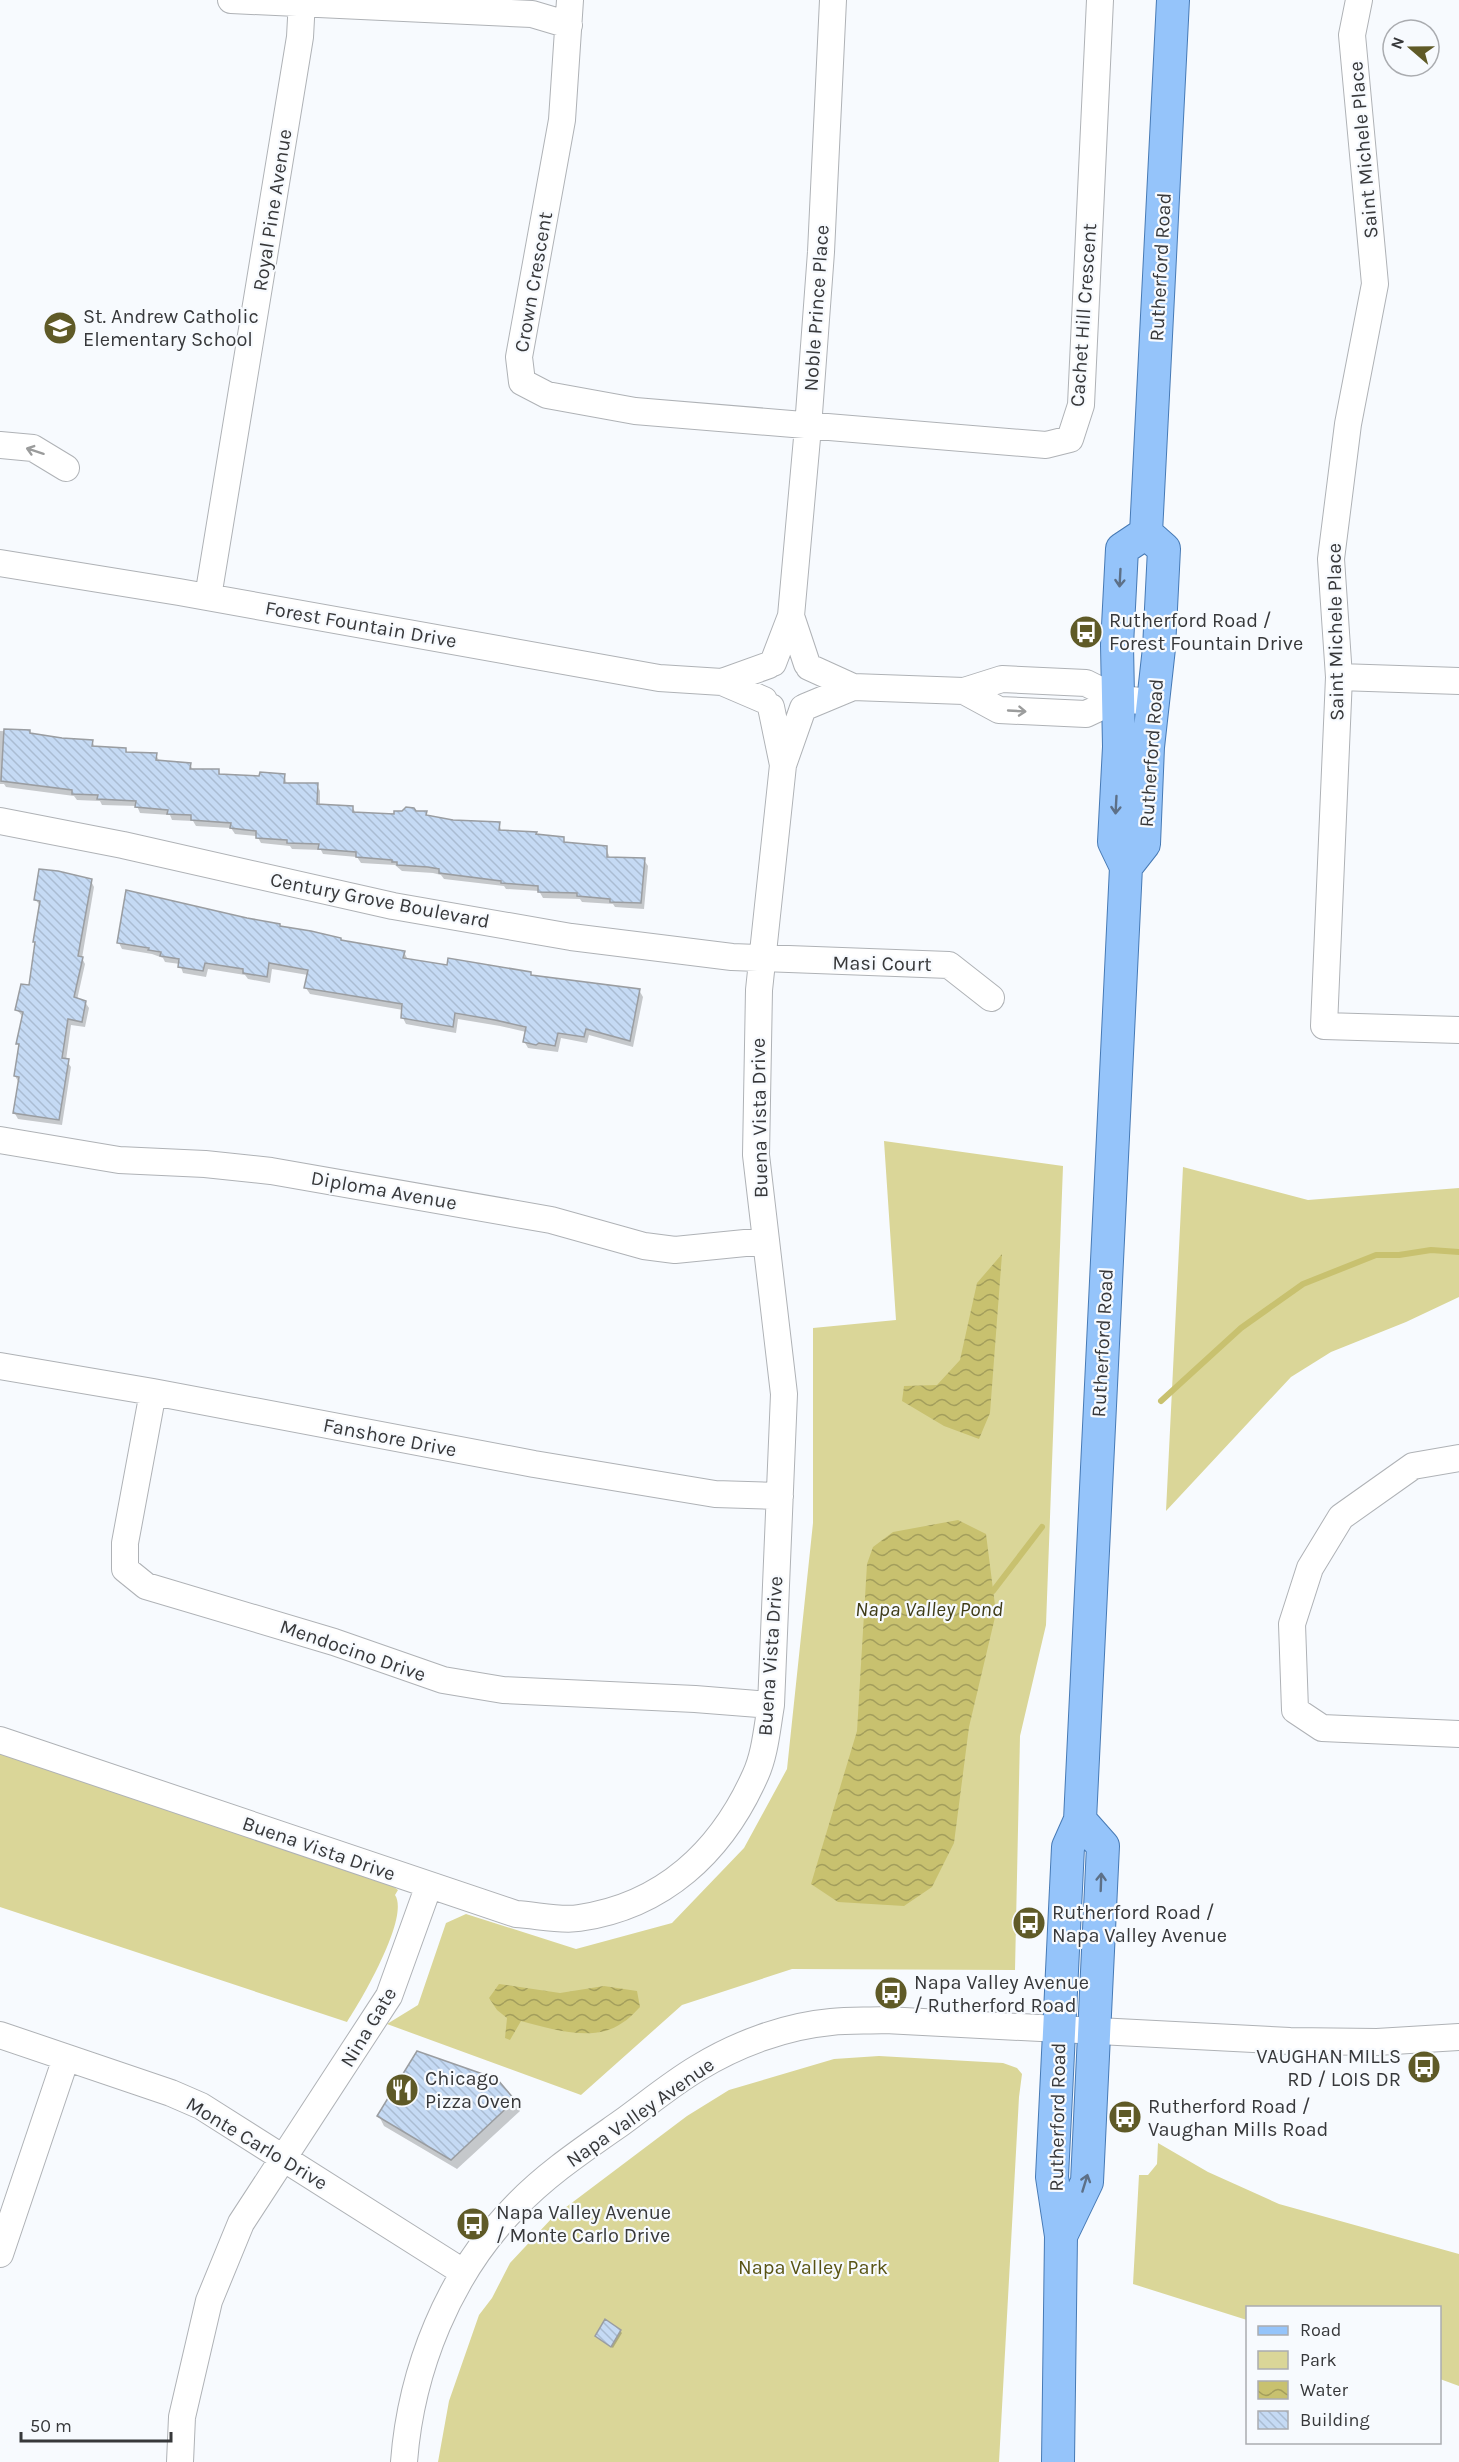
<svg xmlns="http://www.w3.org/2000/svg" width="1459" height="2462" font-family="Karla,sans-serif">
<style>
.green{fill:#dad698}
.water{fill:url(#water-waves)}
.shadow{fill:#0003}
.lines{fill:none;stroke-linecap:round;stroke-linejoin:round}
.stream{stroke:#c8c16f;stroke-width:6}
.building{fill:url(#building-back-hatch);stroke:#9a9da1;stroke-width:1.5}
.minor-casing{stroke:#afb2b6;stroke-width:28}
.major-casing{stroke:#477ab5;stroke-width:34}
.minor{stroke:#fff;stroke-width:26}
.major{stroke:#95c4fa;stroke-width:32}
.oneway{stroke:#9b9c9c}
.oneway2{stroke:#5d7087}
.labels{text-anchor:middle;stroke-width:4.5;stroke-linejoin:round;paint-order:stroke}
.street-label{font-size:20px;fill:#37383a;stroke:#f7fafe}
.poi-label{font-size:20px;fill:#37383a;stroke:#f7fafe;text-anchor:start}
.park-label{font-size:20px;fill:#585314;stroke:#f7fafe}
.water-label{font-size:21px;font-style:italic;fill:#3f3c18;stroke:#f7fafe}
</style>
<defs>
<pattern id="water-waves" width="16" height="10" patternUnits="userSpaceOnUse" patternTransform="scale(1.5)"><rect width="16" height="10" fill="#c8c16f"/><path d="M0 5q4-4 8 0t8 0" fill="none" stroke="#a39e5c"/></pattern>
<pattern id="building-back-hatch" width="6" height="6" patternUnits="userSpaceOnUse" patternTransform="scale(1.5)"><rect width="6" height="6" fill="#c5daf4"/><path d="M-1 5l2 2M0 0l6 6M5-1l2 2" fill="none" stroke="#aabcd2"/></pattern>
</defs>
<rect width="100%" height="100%" fill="#f7fafe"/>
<path class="green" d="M884 1141 1063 1166 1046 1625 1020 1736 1015 1970 792 1969 682 2005 581 2095 387 2024 418 2005 446 1923 466 1914 576 1949 672 1923 744 1848 787 1769 813 1523V1328L896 1320Z
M1183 1167 1308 1200 1459 1188V1297L1406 1322 1331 1352 1291 1377 1166 1511Z
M0 1753 390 1884 398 1890 395 1895C410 1917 361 2001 347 2022L0 1907Z
M879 2056 1003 2063 1017 2068 1022 2074 1019 2097 999 2462H438L449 2401 479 2315 492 2298 510 2263 553 2217 687 2116 729 2090 834 2059Z
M1158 2143 1208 2172 1279 2204 1459 2254V2386L1440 2379V2308H1248L1247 2320 1133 2284 1139 2175H1148L1157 2164Z"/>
<path class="water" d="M1002 1254 990 1413 979 1439 944 1426 902 1401 904 1386 937 1385 960 1360 977 1283Z
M958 1520 986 1534 996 1613 969 1727 954 1843 932 1887 904 1906 838 1902 811 1884 857 1731 867 1564 873 1547 893 1532Z
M499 1984 560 1993 604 1986 637 1991 640 2007C634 2013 629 2019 622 2023 595 2043 551 2029 521 2021L510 2040 505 2038 507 2018 497 2010 489 1998Z"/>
<path class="shadow" d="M0 731 29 732 31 735 92 741 95 747 125 749 128 753 156 755 160 762 190 764 193 770 218 771 221 775 261 777 284 775 287 784 317 785 320 791V806L352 807 356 813 395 816 426 813 428 817 453 821 499 824 502 832 563 838 565 843 606 848 610 858 644 860 648 866 644 909 615 907 613 904 582 902 580 899 543 898 539 891 506 889 504 886 444 879 441 875 433 873 402 871 395 865 361 863 357 857 323 854 321 850 292 849 290 846 261 843 257 836 235 834 231 828 196 826 193 821 172 820 170 815 140 813 137 806 102 805 100 801 77 800 74 796 6 787 4 784H0Z
M91 881 94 887 82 958 85 964 77 1000 85 1002 89 1008 85 1027 71 1025 66 1060 71 1067 62 1125 18 1119 14 1112 19 1083 15 1076 23 1017 17 1010 30 987 40 906 36 900Z
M281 928 404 952 408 960 639 990 643 997 633 1047 589 1035 587 1043 561 1038 558 1052 528 1048 524 1041 526 1032 500 1026 458 1019 456 1033 406 1024 403 1018V1010L310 994 306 988 308 975 272 969 270 983 248 979 245 975 208 969 206 977 183 973 180 964 165 962 163 958 152 954 122 949 119 943Z
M514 2101 520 2111 457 2169 384 2126 379 2116Z
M620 2331 622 2333 613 2348 597 2336Z"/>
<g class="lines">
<path class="stream" d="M1161 1401 1241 1328 1303 1284 1376 1255H1399L1431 1250 1459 1252
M993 1591 1042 1527"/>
</g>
<path class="building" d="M4 729 30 730V733L62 738 93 740 92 746 126 748V752L157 753 156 760 191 763 190 769H219V774L259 776 260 772 285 774 284 783H318L317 804 353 806V812L394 814V811H402L406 807 414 808 416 811H427L426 815 453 820 500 822 499 830 537 832 536 834 564 837V842L607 846V857L645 858 641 903 610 902V899L577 896V893L538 892V886L501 883V881L439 873V869L428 867 397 865V862H392V860L356 857V852L318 849 319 844 287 843V840L256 838V831L230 828 231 823 191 820V815L167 814 168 810 135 807 136 801 97 799 98 795 72 794V790L1 781Z
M39 869 58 871 92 879 78 956 83 957 74 997 86 1001 82 1022 68 1019 62 1058 69 1059 59 1120 13 1113 19 1077 14 1076 19 1044H16L23 1012 15 1010 21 984 29 985 35 942H33L40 901 34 900Z
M126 890 247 918 280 924V926L311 931 341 938V940L405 951 403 958 447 965 448 958 531 972V975L640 989 630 1041 586 1029 584 1037 558 1033 555 1046 539 1043 536 1045 523 1042 526 1027 495 1020 455 1013 453 1027 401 1018 402 1004 304 988 308 970 269 963 267 977 243 973V969L205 963 203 971 178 967 179 959 160 956 161 952 148 950 149 948 117 943Z
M417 2051 497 2079 515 2100 451 2160 377 2116Z
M605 2319 621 2330 611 2347 595 2336Z"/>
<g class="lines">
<defs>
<path id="minor" d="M231 0 532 14 569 25
M570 0 562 120 519 357 522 382 547 395 635 411 1046 445 1070 439 1081 405 1100 0
M1359 0 1352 35 1375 284 1348 424 1331 559 1339 677 1324 1026 1459 1030
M0 445 33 448 66 468
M0 563 179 592 659 678 722 682 764 700
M208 597 300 37 302 0
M791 616 807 664
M773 663 791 616 808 427 821 252 833 0
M809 667 853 687 964 691 1002 679 1086 683 1118 699 1153 702
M1339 677 1459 681
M722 682 769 665
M964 691 999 710 1086 714 1118 699
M771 707 783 765
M805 707 853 687
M0 821 123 845 393 906 571 937 732 957 949 965 991 998
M0 1140 119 1160 205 1164 271 1171 551 1220 644 1246 675 1250 765 1241
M0 1366 153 1392 534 1464 715 1494 780 1496
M153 1392 125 1543V1569L146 1586 334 1642 443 1680 503 1690 695 1699 771 1705
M1459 1458 1413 1466 1341 1517 1310 1568 1292 1624 1295 1710 1322 1728 1459 1734
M0 1740 516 1914C536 1915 560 1921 579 1918 663 1906 721 1852 755 1776 765 1755 767 1728 771 1705L784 1394 756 1155 759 990 783 765 803 708
M0 2035 171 2093 201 2106 463 2272
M0 2254 66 2058
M180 2462 182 2417 209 2301 241 2223 389 1996 429 1885
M404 2462C411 2369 449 2275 514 2208 545 2175 584 2149 621 2123 646 2105 671 2084 698 2068 737 2044 786 2026 831 2022 849 2020 867 2021 885 2020L1290 2041 1377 2042 1459 2037"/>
<path id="major" d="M1146 533 1173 0
M1126 867 1144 844 1148 747 1159 648 1164 549 1146 533
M1061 2236 1087 2182 1103 1846 1080 1820
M1058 2462 1061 2236 1052 2177 1068 1847 1080 1820 1126 867 1114 842 1119 747 1117 645 1122 549 1146 533"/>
</defs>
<use href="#minor" class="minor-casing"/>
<use href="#major" class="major-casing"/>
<use href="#minor" class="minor"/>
<use href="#major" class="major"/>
</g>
<defs><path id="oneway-shaft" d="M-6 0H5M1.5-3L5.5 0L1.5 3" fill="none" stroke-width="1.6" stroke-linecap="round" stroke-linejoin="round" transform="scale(1.5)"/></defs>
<g class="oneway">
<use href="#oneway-shaft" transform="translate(35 451) rotate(-162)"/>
<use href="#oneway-shaft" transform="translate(1017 711) rotate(3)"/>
</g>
<g class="oneway2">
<use href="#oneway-shaft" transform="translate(1120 578) rotate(93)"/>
<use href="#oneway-shaft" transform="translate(1116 805) rotate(93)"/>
<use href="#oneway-shaft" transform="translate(1101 1882) rotate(-88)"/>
<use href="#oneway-shaft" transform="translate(1085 2183) rotate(-73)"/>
</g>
<defs>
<symbol id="school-disc" viewBox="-11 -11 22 22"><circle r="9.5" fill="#5f5a27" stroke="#f7fafe"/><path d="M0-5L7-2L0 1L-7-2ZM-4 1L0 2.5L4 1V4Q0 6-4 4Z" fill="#fff"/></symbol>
<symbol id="bus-disc" viewBox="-11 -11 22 22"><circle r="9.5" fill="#5f5a27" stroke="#f7fafe"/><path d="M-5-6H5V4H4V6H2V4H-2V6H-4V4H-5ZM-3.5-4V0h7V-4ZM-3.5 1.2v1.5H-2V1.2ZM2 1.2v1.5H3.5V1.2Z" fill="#fff"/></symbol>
<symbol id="restaurant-disc" viewBox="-11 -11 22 22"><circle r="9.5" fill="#5f5a27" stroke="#f7fafe"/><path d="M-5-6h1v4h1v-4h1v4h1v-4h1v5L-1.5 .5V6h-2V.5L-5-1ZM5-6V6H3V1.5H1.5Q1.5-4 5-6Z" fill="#fff"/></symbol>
</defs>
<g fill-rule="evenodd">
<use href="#school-disc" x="41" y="309" width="38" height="38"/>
<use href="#bus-disc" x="1067" y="613" width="38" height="38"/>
<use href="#bus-disc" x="1010" y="1904" width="38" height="38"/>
<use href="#bus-disc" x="872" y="1974" width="38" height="38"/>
<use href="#bus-disc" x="1405" y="2048" width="38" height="38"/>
<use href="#restaurant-disc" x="383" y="2071" width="38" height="38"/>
<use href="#bus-disc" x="1106" y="2098" width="38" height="38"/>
<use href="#bus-disc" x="454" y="2205" width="38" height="38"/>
</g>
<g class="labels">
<g class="street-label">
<text transform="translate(1363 150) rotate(-95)" y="7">Saint Michele Place</text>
<text transform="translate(272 210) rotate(-81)" y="7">Royal Pine Avenue</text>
<text transform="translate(1160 267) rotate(-87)" y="7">Rutherford Road</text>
<text transform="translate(533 282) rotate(-80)" y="7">Crown Crescent</text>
<text transform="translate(816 308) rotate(-86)" y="7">Noble Prince Place</text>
<text transform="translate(1083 315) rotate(-86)" y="7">Cachet Hill Crescent</text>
<text transform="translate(361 624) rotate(10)" y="7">Forest Fountain Drive</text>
<text transform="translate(1335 632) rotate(-91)" y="7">Saint Michele Place</text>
<text transform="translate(1151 753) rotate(-86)" y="7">Rutherford Road</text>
<text transform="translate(380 900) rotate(11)" y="7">Century Grove Boulevard</text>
<text transform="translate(882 963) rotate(1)" y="7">Masi Court</text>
<text transform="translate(759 1118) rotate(-91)" y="7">Buena Vista Drive</text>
<text transform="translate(384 1190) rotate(10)" y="7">Diploma Avenue</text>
<text transform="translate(1102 1343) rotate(-87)" y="7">Rutherford Road</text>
<text transform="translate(390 1437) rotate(11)" y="7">Fanshore Drive</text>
<text transform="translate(353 1650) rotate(19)" y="7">Mendocino Drive</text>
<text transform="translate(770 1656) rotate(-86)" y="7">Buena Vista Drive</text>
<text transform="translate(319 1848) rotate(19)" y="7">Buena Vista Drive</text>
<text transform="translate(368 2027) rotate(-59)" y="7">Nina Gate</text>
<text transform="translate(640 2112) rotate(-35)" y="7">Napa Valley Avenue</text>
<text transform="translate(1057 2117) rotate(-89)" y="7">Rutherford Road</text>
<text transform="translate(257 2143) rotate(31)" y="7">Monte Carlo Drive</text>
</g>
<g class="poi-label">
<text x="83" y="323">St. Andrew Catholic<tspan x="83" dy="23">Elementary School</tspan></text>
<text x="1109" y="627">Rutherford Road /<tspan x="1109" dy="23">Forest Fountain Drive</tspan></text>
<text x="1052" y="1919">Rutherford Road /<tspan x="1052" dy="23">Napa Valley Avenue</tspan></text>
<text x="914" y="1989">Napa Valley Avenue<tspan x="914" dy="23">/ Rutherford Road</tspan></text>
<text x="1401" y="2063" text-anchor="end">VAUGHAN MILLS<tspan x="1401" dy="23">RD / LOIS DR</tspan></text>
<text x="425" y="2085">Chicago<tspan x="425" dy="23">Pizza Oven</tspan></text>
<text x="1148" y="2113">Rutherford Road /<tspan x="1148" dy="23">Vaughan Mills Road</tspan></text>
<text x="496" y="2219">Napa Valley Avenue<tspan x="496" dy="23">/ Monte Carlo Drive</tspan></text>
</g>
<g class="park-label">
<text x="813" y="2274">Napa Valley Park</text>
</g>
<g class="water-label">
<text x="929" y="1616">Napa Valley Pond</text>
</g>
</g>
<rect x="1246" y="2306" width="195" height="138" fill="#f7fafe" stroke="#aaacb0" stroke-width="1.5"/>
<rect x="1258" y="2326" width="30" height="9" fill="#95c4fa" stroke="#aaacb0" stroke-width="1.5"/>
<text x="1300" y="2336" font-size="18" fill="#37383a">Road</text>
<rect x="1258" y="2351" width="30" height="18" fill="#dad698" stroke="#aaacb0" stroke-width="1.5"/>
<text x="1300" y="2366" font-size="18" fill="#37383a">Park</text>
<rect x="1258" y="2381" width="30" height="18" fill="url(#water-waves)" stroke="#aaacb0" stroke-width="1.5"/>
<text x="1300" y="2396" font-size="18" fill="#37383a">Water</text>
<rect x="1258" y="2411" width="30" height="18" fill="url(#building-back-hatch)" stroke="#aaacb0" stroke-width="1.5"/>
<text x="1300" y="2426" font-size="18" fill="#37383a">Building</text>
<g transform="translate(1411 48) rotate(290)"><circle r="28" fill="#f7fafe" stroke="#aaacb0" stroke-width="1.5"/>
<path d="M0-4.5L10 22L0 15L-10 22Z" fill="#5f5a27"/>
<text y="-9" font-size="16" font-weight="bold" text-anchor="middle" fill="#37383a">N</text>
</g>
<path d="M21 2432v9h150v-9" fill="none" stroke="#37383a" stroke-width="3"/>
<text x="30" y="2432" font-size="18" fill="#37383a" stroke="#f7fafe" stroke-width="4.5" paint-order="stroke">50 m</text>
</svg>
